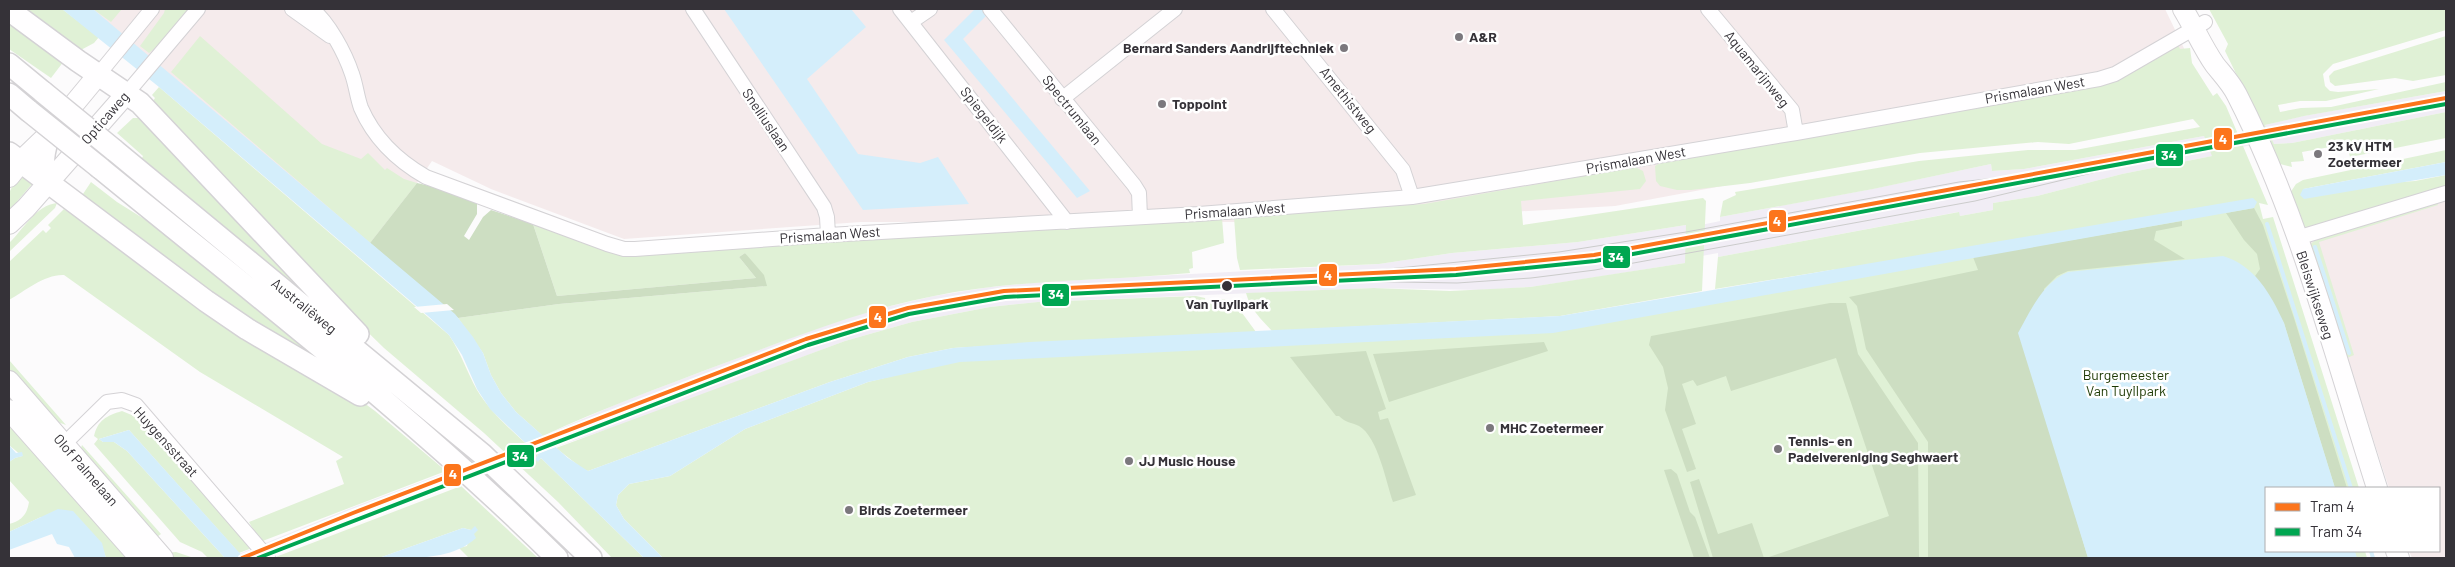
<svg xmlns="http://www.w3.org/2000/svg" width="2455" height="567" font-family="Barlow,sans-serif">
<style>
.built{fill:#f1edf5}
.industrial{fill:#f5ebec}
.green{fill:#e0f1d6}
.forest{fill:#cddec2}
.water{fill:#d4eefb}
.pier{fill:#fcfbfc}
.lines{fill:none;stroke-linecap:round;stroke-linejoin:round}
.stream{stroke:#d4eefb;stroke-width:4}
.street-casing{stroke:#d4d2d5;stroke-width:16}
.secondary-casing{stroke:#d4d2d5;stroke-width:22}
.primary-casing{stroke:#d4d2d5;stroke-width:24}
.street{stroke:#fffeff;stroke-width:14}
.secondary{stroke:#fffeff;stroke-width:20}
.primary{stroke:#fffeff;stroke-width:21}
.tram{stroke:#cbcbcb;stroke-width:1}
.primary-bridge-casing{stroke:#d4d2d5;stroke-width:24;stroke-linecap:butt}
.primary-bridge{stroke:#fffeff;stroke-width:21}
.tram-1-casing{stroke:#fff;stroke-width:8}
.tram-2-casing{stroke:#fff;stroke-width:8}
.tram-1{stroke:#fc751c;stroke-width:4}
.tram-2{stroke:#00a651;stroke-width:4}
.poi-dot{fill:#7b787d;stroke:#fff;stroke-width:2}
.stop-dot{fill:#353238;stroke:#fff;stroke-width:2}
.labels{text-anchor:middle;stroke-width:5;stroke-linejoin:round;paint-order:stroke}
.poi-label{font-size:14px;font-weight:bold;fill:#353238;stroke:#fff;text-anchor:start}
.street-label{font-size:14px;fill:#353238;stroke:#fff}
.stop-label{font-size:14px;font-weight:bold;fill:#353238;stroke:#fff}
.park-label{font-size:14px;fill:#1d3903;stroke:#fff}
.line-badge{stroke:#fff;stroke-width:2}
.badge-label{font-size:14px;text-anchor:middle;font-weight:bold;fill:#fff}
</style>
<rect width="100%" height="100%" fill="#fcfbfc"/>
<path class="built" d="M2446 91V112L2292 143 2274 144 2272 141 2212 153V156L2122 174 2037 196 1993 203V210L1960 216 1958 212 1718 257V253L1685 259V263L1584 279 1530 287 1481 290 1374 288 1038 302 990 307 912 322 845 341 632 421 567 443 267 558H229L351 508 543 436 624 401 814 329 869 311 934 296 990 287 1040 282 1379 264 1452 253 1578 242 1686 225 1687 228 1720 221V217L1872 189 1991 164 1992 171 2024 169 2204 136 2206 139 2266 128 2265 125 2303 116Z"/>
<path class="industrial" d="M76 9H2165L2207 96 1615 206 1334 222H861L624 239 491 189 432 161 417 183 370 243Z
M2446 191V558H2412L2409 551H2439V488H2389L2304 224Z"/>
<path class="green" d="M18 9H62L99 37 94 43 79 51Z
M93 9H122L111 22Z
M165 9H189L159 45 149 53 140 46 164 13Z
M2209 9H2446V30L2333 64 2323 74 2325 86 2330 91 2338 92 2379 89 2326 101H2300L2278 105 2280 112 2301 108 2331 107 2446 82V91L2304 116 2265 125 2274 144 2292 143 2446 112V138L2350 157 2347 144 2302 152 2304 161 2291 162 2292 167 2280 164 2225 51 2228 44Z
M9 19 64 61 51 78 9 49Z
M200 36 322 144 361 159 368 153 385 170 387 168 404 179 417 183 370 243 171 72Z
M2446 36V75L2413 81 2395 78 2335 86 2330 82 2329 76 2334 71Z
M2178 45 2180 49 2190 48 2192 63 2213 96 2217 93 2226 106 2268 205 2259 203 2263 219 2273 217 2359 488H2266V551H2365L2367 558H663L624 519 616 505 618 495 629 484 670 476 745 429 868 382 970 357 1556 328 1837 269 1715 289 1718 257 1959 212 1960 216 1993 210V203L2037 196 2122 174 2212 156 2204 136 2024 169 1992 171 1991 164 1873 189 1720 217 1723 201 1736 195 1735 192 1919 161 2028 150H2075L2200 127 2193 119 2069 144 2038 142 1920 153 1750 183 1691 190H1677L1660 186 1656 181 1655 166 1660 163 1723 151 2101 85Z
M159 87 449 335C461 353 467 372 477 390 493 416 517 435 538 455L535 459 538 461 541 458 644 558H612L558 502 484 433 384 348 344 309 276 231 153 101 155 98 152 95Z
M133 118H143L327 315 141 160 143 156 117 133Z
M2446 150V162L2303 189 2415 181 2446 175V187L2304 228 2290 193 2296 184 2303 180Z
M1635 167 1643 171 1646 181 1640 189 1521 201 1523 225 1703 198 1706 201 1702 291 1560 316 1272 331C1261 319 1250 309 1246 293L1374 288 1450 291 1530 287 1685 263 1686 225 1578 242 1452 253 1379 264 1240 270 1237 258 1234 217 1424 204Z
M19 173 32 184 9 211V193Z
M91 182 117 202 149 222 333 370 235 310 81 197Z
M2437 202 2438 205 2319 242 2354 355 2345 359 2309 245 2317 239Z
M57 203 55 208 9 252V243C23 230 36 205 57 203Z
M64 209 68 212 71 209 345 389 375 411 446 471 260 542 249 522 344 484 336 461 343 457 200 372 64 275C45 274 25 291 9 300V262L43 230 46 233 51 228 48 225Z
M1222 218 1224 243 1192 252 1193 268 1189 269 1190 273C1105 281 1019 279 934 296 861 310 792 338 722 364 661 387 601 409 543 436L516 412 501 393 491 375 483 353 458 318 559 304 766 286 745 253 739 257 756 278 557 296 533 224 610 252 626 255Z
M1196 296 1205 298 1206 303 1225 299 1228 308 1237 306 1256 332 953 348 908 357 830 382 588 471 583 469 556 448 845 341 912 322 990 307 1038 302Z
M9 360 66 425 52 420 9 370Z
M122 411 134 416 252 548 239 553 129 430 99 439 103 442H114L127 451 225 558H208L202 552 180 542 94 444 98 439 94 436C98 420 106 416 122 411Z
M9 420 131 558H106C96 523 73 525 41 517L9 532V524C21 521 27 515 29 502L9 480V462L15 458 22 456 9 445Z
M82 445 161 534 153 540 80 451Z
M461 486 538 558H469L459 548 467 546 471 530 463 528 379 558H273Z
M176 552 194 558H173L165 553Z"/>
<path class="forest" d="M417 183 447 190 477 202V214L464 236 469 240 483 217 491 210 533 224 557 296 756 278 739 257 745 253 764 275 767 286 559 304 458 318 370 243Z
M2254 208 2263 225 2294 318 2347 488H2335L2284 323 2255 276 2260 269 2257 254 2244 240 2226 213Z
M2182 221V226L2156 231 2154 240 2185 259 2068 271 2057 276 2044 289 2074 511 2088 558H1928V442L1866 349 1857 306 1849 297 1978 270 1973 257Z
M1830 303H1846L1858 354 1918 443 1919 558H1766L1889 516 1836 358 1731 391 1726 376 1697 386 1693 380 1682 384 1696 424 1682 429 1696 469 1687 472 1665 410 1668 388 1663 367 1649 345 1651 336Z
M1544 342 1548 351 1389 402 1373 354Z
M1366 351 1386 409 1378 412 1380 420 1388 418 1416 495 1393 502C1386 482 1378 437 1359 426 1351 422 1346 423 1339 416H1336L1290 357Z
M1671 469 1677 474 1690 512 1695 517 1710 558H1694L1664 470Z
M1699 479 1718 534 1752 523 1764 558H1713L1690 482Z"/>
<path class="water" d="M62 9H93L455 314 473 337 483 353 491 375 501 393 516 412 568 458 588 471 830 382 908 357 953 348 1030 342 1560 316 2253 198 2257 202 2254 208 2226 213 1553 333 960 362 868 382 745 429 670 476 629 484 618 495 616 505 624 519 663 558H644L541 458 538 462 535 459 538 455 490 409 477 389 462 355 449 335 428 316 159 87Z
M724 9H851L866 27 807 79 858 154 920 163 938 157 969 204 863 210Z
M975 9H993L963 39 1090 191 1077 198 944 40Z
M2446 162V175L2304 199 2300 195 2303 189Z
M2223 256C2254 265 2271 294 2284 323L2335 488H2266V551H2355L2357 558H2088L2018 333C2031 310 2043 282 2068 272Z
M129 430 244 558H225L127 451 114 442H103L99 439Z
M9 445 16 453 22 452 23 456 15 458 9 462Z
M58 509 73 511 102 543 106 558H75L69 547 57 544 52 534 9 550V532Z
M475 526 478 530 474 534 476 538C451 561 410 558 379 558L463 528 471 530Z"/>
<path class="pier" d="M447 304 454 310 421 313 414 307Z
M546 435 558 446 534 455 523 444Z"/>
<g class="lines">
<path class="stream" d="M2267 224 2351 488
M2315 247 2349 353
M2371 551 2373 558"/>
<defs>
<path id="street" d="M292 9 330 36
M312 9C329 23 345 53 352 74 356 85 357 97 361 108 374 138 398 161 426 177L607 244 624 249H635L828 235 1199 214 1412 197 1796 133 2099 79 2115 74 2205 22
M693 9 824 207 827 217 828 235
M900 9 1067 222
M990 9 1134 185 1139 193 1140 217
M1273 9 1403 170 1412 197
M1708 9 1792 110 1796 133
M911 22 930 9
M98 75 152 9
M127 93 198 9
M1062 99 1175 9
M2297 238 2446 193
M59 449 107 402 122 400 136 405 268 558"/>
<path id="secondary" d="M2183 9C2194 27 2203 48 2215 65 2223 75 2231 83 2237 95 2300 218 2335 357 2377 488
M9 177 25 157 50 133 98 75
M9 224 26 208 127 93
M9 381 163 558
M9 410 140 558
M2396 551 2399 558"/>
<path id="primary" d="M9 10 78 61 140 103 358 334
M9 64 43 92
M9 94 29 111
M114 150 482 454 591 558
M9 153 206 301 247 329 360 395
M100 168C255 295 415 417 557 558
M48 183C41 164 43 152 50 133"/>
</defs>
<use href="#street" class="street-casing"/>
<use href="#secondary" class="secondary-casing"/>
<use href="#primary" class="primary-casing"/>
<use href="#street" class="street"/>
<use href="#secondary" class="secondary"/>
<use href="#primary" class="primary"/>
<path class="tram" d="M2316 129 2446 105
M1338 274 1559 252 1686 232 1959 182 2051 172
M1338 281 1457 283 1531 278 1595 270 1975 201 2117 167"/>
<defs>
<path id="primary-bridge" d="M43 92 114 150
M29 111 100 168"/>
</defs>
<use href="#primary-bridge" class="primary-bridge-casing"/>
<use href="#primary-bridge" class="primary-bridge"/>
<defs>
<path id="tram-1" d="M242 558 353 513 806 339 908 308 1004 291 1456 269 1594 255 2446 98"/>
<path id="tram-2" d="M258 558 808 345 909 314 1005 297 1456 275 1595 261 2446 104"/>
</defs>
<use href="#tram-1" class="tram-1-casing"/>
<use href="#tram-2" class="tram-2-casing"/>
<use href="#tram-1" class="tram-1"/>
<use href="#tram-2" class="tram-2"/>
</g>
<g class="poi-dot">
<circle cx="1459" cy="37" r="5"/>
<circle cx="1344" cy="48" r="5"/>
<circle cx="1162" cy="104" r="5"/>
<circle cx="2318" cy="154" r="5"/>
<circle cx="1490" cy="428" r="5"/>
<circle cx="1778" cy="449" r="5"/>
<circle cx="1129" cy="461" r="5"/>
<circle cx="849" cy="510" r="5"/>
</g>
<circle class="stop-dot" cx="1227" cy="286" r="6"/>
<g class="labels">
<g class="poi-label">
<text x="1469" y="42">A&amp;R</text>
<text x="1334" y="53" text-anchor="end">Bernard Sanders Aandrijftechniek</text>
<text x="1172" y="109">Toppoint</text>
<text x="2328" y="151">23 kV HTM<tspan x="2328" dy="16">Zoetermeer</tspan></text>
<text x="1500" y="433">MHC Zoetermeer</text>
<text x="1788" y="446">Tennis- en<tspan x="1788" dy="16">Padelvereniging Seghwaert</tspan></text>
<text x="1139" y="466">JJ Music House</text>
<text x="859" y="515">Birds Zoetermeer</text>
</g>
<g class="street-label">
<text transform="translate(1757 69) rotate(51)" y="5">Aquamarijnweg</text>
<text transform="translate(2035 90) rotate(-10)" y="5">Prismalaan West</text>
<text transform="translate(1348 100) rotate(51)" y="5">Amethistweg</text>
<text transform="translate(1072 110) rotate(51)" y="5">Spectrumlaan</text>
<text transform="translate(984 115) rotate(52)" y="5">Spiegeldijk</text>
<text transform="translate(105 118) rotate(-49)" y="5">Opticaweg</text>
<text transform="translate(766 120) rotate(56)" y="5">Snelliuslaan</text>
<text transform="translate(1636 160) rotate(-10)" y="5">Prismalaan West</text>
<text transform="translate(1235 211) rotate(-4)" y="5">Prismalaan West</text>
<text transform="translate(830 235) rotate(-4)" y="5">Prismalaan West</text>
<text transform="translate(2315 295) rotate(72)" y="5">Bleiswijkseweg</text>
<text transform="translate(304 306) rotate(39)" y="5">Australiëweg</text>
<text transform="translate(166 442) rotate(48)" y="5">Huygensstraat</text>
<text transform="translate(86 470) rotate(49)" y="5">Olof Palmelaan</text>
</g>
<g class="stop-label">
<text x="1227" y="309">Van Tuyllpark</text>
</g>
<g class="park-label">
<text x="2126" y="380">Burgemeester<tspan x="2126" dy="16">Van Tuyllpark</tspan></text>
</g>
</g>
<g class="line-badge">
<rect x="2213" y="127" width="20" height="24" rx="5" fill="#fc751c"/>
<rect x="2155" y="143" width="29" height="24" rx="5" fill="#00a651"/>
<rect x="1768" y="209" width="19" height="24" rx="5" fill="#fc751c"/>
<rect x="1602" y="245" width="29" height="24" rx="5" fill="#00a651"/>
<rect x="1318" y="263" width="20" height="24" rx="5" fill="#fc751c"/>
<rect x="1041" y="283" width="29" height="24" rx="5" fill="#00a651"/>
<rect x="868" y="305" width="19" height="24" rx="5" fill="#fc751c"/>
<rect x="506" y="444" width="29" height="24" rx="5" fill="#00a651"/>
<rect x="443" y="463" width="19" height="24" rx="5" fill="#fc751c"/>
</g>
<g class="badge-label">
<text x="2223" y="144">4</text>
<text x="2169" y="160">34</text>
<text x="1777" y="226">4</text>
<text x="1616" y="262">34</text>
<text x="1328" y="280">4</text>
<text x="1056" y="299">34</text>
<text x="878" y="322">4</text>
<text x="520" y="461">34</text>
<text x="453" y="479">4</text>
</g>
<rect width="2455" height="567" fill="none" stroke="#353238" stroke-width="20"/>
<rect x="2265" y="487" width="175" height="65" fill="#ffffff" stroke="#aeadaf"/>
<rect x="2275" y="503" width="25" height="8" fill="#fc751c" stroke="#aeadaf"/>
<text x="2310" y="512" font-size="15" fill="#353238">Tram 4</text>
<rect x="2275" y="528" width="25" height="8" fill="#00a651" stroke="#aeadaf"/>
<text x="2310" y="537" font-size="15" fill="#353238">Tram 34</text>
</svg>
